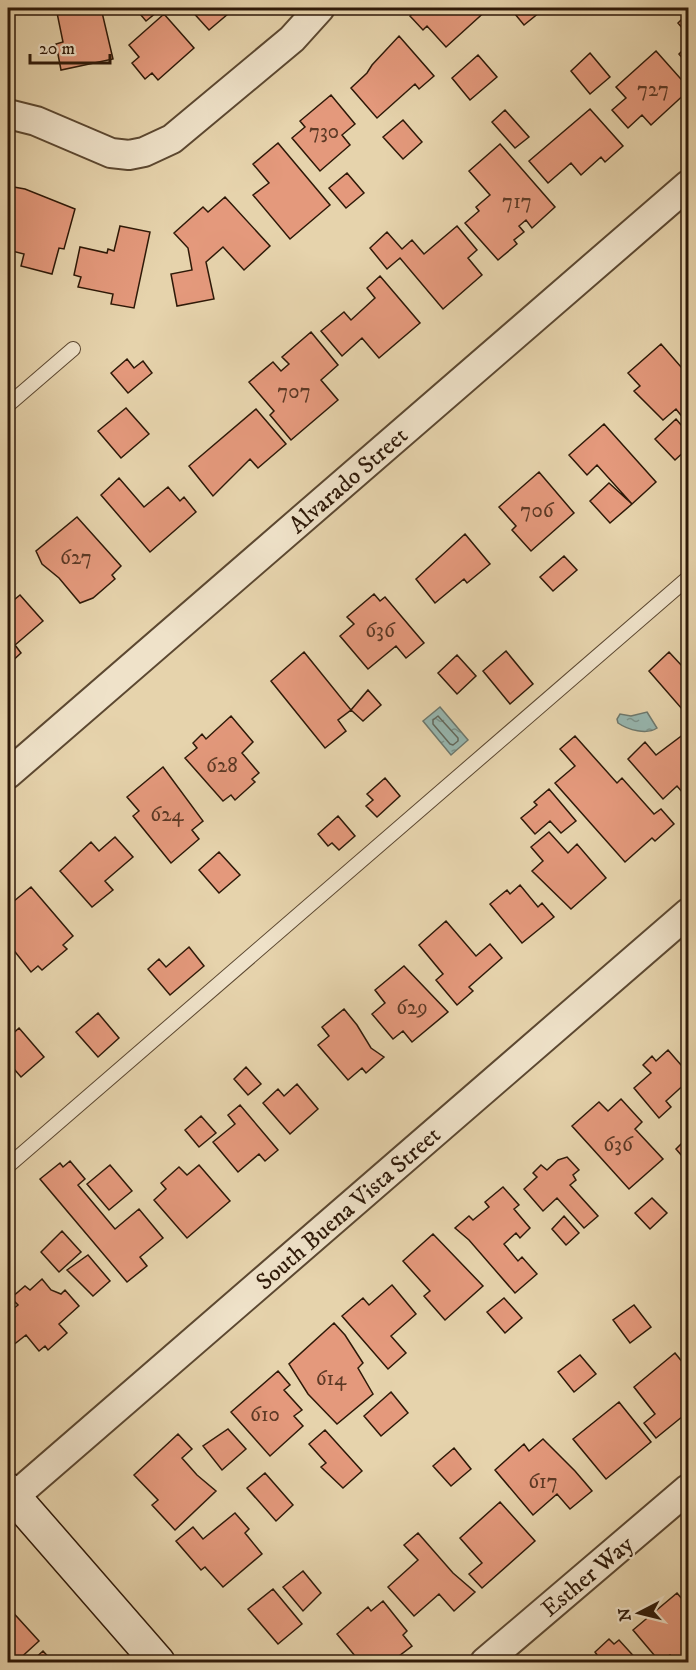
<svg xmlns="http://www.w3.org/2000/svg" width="696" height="1670" font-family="'IM FELL DW Pica',serif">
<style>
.water{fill:url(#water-ripples);stroke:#6d786d;stroke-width:1.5}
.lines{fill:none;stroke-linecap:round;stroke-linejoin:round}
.shore{stroke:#62685c;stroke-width:1.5}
.building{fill:#e4997c;stroke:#2e1908;stroke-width:1.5}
.service-casing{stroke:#5c4831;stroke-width:16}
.minor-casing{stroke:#5c4831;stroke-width:32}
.secondary-casing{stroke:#2e1908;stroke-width:36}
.service{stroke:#efe2c9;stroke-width:14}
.minor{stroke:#efe2c9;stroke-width:28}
.secondary{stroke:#efe2c9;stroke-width:33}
.labels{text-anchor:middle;stroke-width:4.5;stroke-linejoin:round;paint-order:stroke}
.number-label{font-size:21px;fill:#5c3925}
.street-label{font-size:24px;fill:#2e1908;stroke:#efe2c9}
</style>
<defs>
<pattern id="water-ripples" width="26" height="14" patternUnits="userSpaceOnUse" patternTransform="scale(1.5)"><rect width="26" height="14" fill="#97b7b0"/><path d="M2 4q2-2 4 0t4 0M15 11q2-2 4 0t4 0" fill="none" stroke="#7c948d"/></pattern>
</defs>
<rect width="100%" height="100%" fill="#e6d3ac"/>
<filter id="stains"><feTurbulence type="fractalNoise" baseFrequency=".00333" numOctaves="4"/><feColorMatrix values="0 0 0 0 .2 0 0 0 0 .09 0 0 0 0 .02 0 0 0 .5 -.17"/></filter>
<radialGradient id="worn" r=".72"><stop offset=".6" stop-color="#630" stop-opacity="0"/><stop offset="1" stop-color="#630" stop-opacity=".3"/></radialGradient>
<path class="water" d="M440 707 468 740 451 755 423 721Z
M647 712 657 728C647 735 628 730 618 723L617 719 620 714 631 716Z"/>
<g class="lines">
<path class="shore" d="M438 716 458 738V741L453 745 450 744 433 724V720Z"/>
</g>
<path class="building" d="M56 8H101L113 59 61 70 56 44 63 42Z
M135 8H162L146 21Z
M189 8H235L209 30Z
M418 8H489L446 47 427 26 423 30 410 16Z
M510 8H545L524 25Z
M678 8H688V35L678 23 685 16Z
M164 14 194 48 158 80 152 73 145 79 132 63 139 57 129 45Z
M399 36 434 76 419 89 415 84 377 118 351 88 367 73 372 65Z
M688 45V65L679 54Z
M656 51 688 87V91L651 125 642 115 628 128 612 110 626 98 616 87Z
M590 53 610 77 590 94 571 71Z
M478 55 497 77 470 100 452 78Z
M331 95 355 124 342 135 350 145 320 171 292 138 305 127 300 121Z
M590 109 623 146 605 162 601 157 581 175 571 163 548 183 529 161Z
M505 110 529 137 515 148 492 122Z
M403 120 422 142 403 159 383 137Z
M278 143 330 205 290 239 253 195 269 183 253 164Z
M500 144 555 207 532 228 526 220 519 226 524 232 514 240 517 244 498 260 465 223 479 211 476 207 490 195 469 171Z
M347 173 364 193 346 208 329 188Z
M8 186 25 189 75 209 64 249 59 248 52 274 21 266 24 254 8 250V226L12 227 14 220 8 219Z
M225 197 270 246 244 270 223 247 206 262 214 299 177 306 171 274 192 270 188 248 174 233 203 207 208 212Z
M120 226 150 232 134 308 111 304 113 294 78 287 81 277 74 275 80 247 107 253 108 249 114 251Z
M457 226 477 250 468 258 482 275 443 309 400 258 387 269 370 248 387 232 402 249 412 240 424 254Z
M380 276 420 323 379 358 362 338 342 356 321 331 344 312 351 320 375 298 367 288Z
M311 332 338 365 321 380 338 400 291 440 270 415 274 411 249 382 273 362 281 371 289 364 282 357Z
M661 344 688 375V424L676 409 663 420 634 391 640 386 628 373Z
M127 359 134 368 143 361 152 373 128 393 111 373Z
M126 408 149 434 121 458 98 431Z
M256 409 286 444 258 468 250 459 213 496 189 466Z
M676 419 688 433V448L675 460 655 439Z
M604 424 656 482 632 504 597 465 587 475 569 455Z
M539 472 574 513 531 551 512 530 516 526 499 507Z
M119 478 144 507 168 487 180 501 184 497 196 512 150 552 101 495Z
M609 483 632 504 610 523 590 501Z
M77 517 121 566 112 575 115 579 93 598 80 603 59 578 42 564 36 551Z
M465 534 490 564 467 583 464 579 435 603 416 579Z
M564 556 577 570 553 591 540 577Z
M374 594 380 601 385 597 424 643 406 658 396 646 368 669 340 636 354 624 347 617Z
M20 595 43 621 15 645 21 653 8 665V603L9 604Z
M506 651 533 684 510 704 483 671Z
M304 652 351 710 338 720 346 731 325 748 271 681Z
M669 652 682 666 688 660V703L682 709 649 671Z
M457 655 476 676 457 694 438 673Z
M368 690 381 705 363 721 351 710Z
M231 716 253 742 242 753 259 773 252 779 255 782 235 800 231 795 223 801 185 758 197 748 193 743 202 734 206 739Z
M688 731V788L683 793 677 786 663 799 628 759 645 742 656 755Z
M575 736 617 783 622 778 654 814 661 809 674 824 655 841 652 838 625 862 555 783 575 766 560 749Z
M163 767 203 821 192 830 199 839 171 863 133 816 139 811 127 797Z
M385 778 400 796 377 817 366 806 373 800 367 794Z
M549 789 576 821 561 833 550 821 535 834 521 818 537 805 534 802Z
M338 816 355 836 339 850 332 843 328 846 318 834Z
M549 832 568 853 577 844 606 878 571 909 532 871 543 861 531 847Z
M115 837 133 857 105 881 113 890 92 907 60 871 91 842 99 851Z
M219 852 240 875 219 893 199 870Z
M520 885 538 907 542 903 554 917 522 943 490 904 507 890 510 894Z
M31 887 73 936 63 945 67 949 42 970 38 966 31 972 8 943V906Z
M446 921 476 956 490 944 502 958 469 987 473 991 457 1005 436 980 443 974 419 945Z
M189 947 204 966 170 995 148 969 159 959 166 967Z
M404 966 448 1012 412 1042 403 1031 393 1039 372 1014 385 1003 375 990Z
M344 1009 357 1025 371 1048 384 1057 366 1073 362 1068 348 1080 318 1045 329 1036 322 1027Z
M98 1013 119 1038 98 1057 76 1032Z
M19 1028 44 1057 21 1077 8 1062V1038Z
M668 1050 688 1073V1081L666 1101 671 1107 659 1118 634 1088 651 1073 643 1065 652 1056 656 1061Z
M246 1067 261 1084 248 1095 234 1079Z
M297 1084 318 1109 290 1134 263 1103 278 1089 284 1096Z
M621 1099 642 1122 635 1129 663 1159 629 1189 572 1126 599 1102 608 1111Z
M240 1105 278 1150 265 1161 259 1154 238 1172 213 1142 235 1124 228 1115Z
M201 1116 216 1133 199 1147 185 1130Z
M688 1137V1163L676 1149Z
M567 1157 579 1170 573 1175 576 1180 570 1185 598 1216 584 1228 557 1198 543 1211 524 1189 537 1177 533 1173 541 1165 547 1170 558 1160Z
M70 1161 85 1179 78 1185 115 1229 139 1209 163 1238 140 1257 147 1266 127 1282 40 1179 60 1163 63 1167Z
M110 1165 132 1191 109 1210 87 1184Z
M199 1165 230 1201 187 1238 154 1200 166 1189 161 1183 179 1167 187 1175Z
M503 1187 519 1205 514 1209 530 1228 520 1238 516 1233 504 1244 518 1261 522 1257 537 1274 515 1293 469 1240 455 1228 469 1216 473 1220 489 1207 485 1202Z
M652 1198 667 1213 650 1229 635 1213Z
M564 1216 579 1233 566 1245 552 1229Z
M62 1231 81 1252 59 1272 41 1252Z
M433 1234 483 1286 445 1320 424 1296 430 1291 403 1261Z
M88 1255 110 1281 93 1296 67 1270Z
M42 1279 51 1290 61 1294 65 1290 79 1306 59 1324 67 1333 48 1350 45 1346 39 1351 26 1335 12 1346 8 1341V1313L18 1305 11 1298 25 1286 30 1290Z
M392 1285 416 1314 391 1336 406 1353 388 1369 342 1316 363 1298 369 1305Z
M504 1298 522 1318 505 1333 487 1312Z
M634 1305 651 1327 630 1343 613 1320Z
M334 1323 345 1335 363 1363 358 1368 373 1394 337 1424 308 1394 289 1364Z
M675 1353 688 1369V1412L656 1438 644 1423 655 1414 634 1387Z
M580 1355 596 1374 574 1392 558 1372Z
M278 1371 290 1385 284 1390 302 1410 294 1416 303 1426 270 1456 231 1412Z
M391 1392 408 1413 381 1436 364 1416Z
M619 1402 651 1442 606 1479 573 1439Z
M228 1429 246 1449 222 1470 203 1446Z
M325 1430 362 1471 343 1488 321 1467 326 1463 309 1444Z
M178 1434 192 1449 182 1458 197 1475 216 1491 175 1530 152 1505 158 1500 134 1475Z
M543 1439 575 1471 592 1491 570 1509 557 1494 533 1515 495 1470 524 1444 529 1451Z
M454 1448 471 1469 451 1486 433 1466Z
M265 1473 293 1505 276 1521 247 1488Z
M500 1502 535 1541 482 1588 469 1574 482 1563 460 1538Z
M235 1513 249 1529 245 1533 262 1554 223 1587 205 1567 201 1570 176 1541 193 1527 203 1539Z
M418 1533 453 1573 475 1592 454 1611 439 1594 414 1616 388 1587 418 1560 404 1545Z
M303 1571 321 1593 303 1611 283 1587Z
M273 1589 302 1624 278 1644 248 1609Z
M677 1593 688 1606V1662H676L670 1655 660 1662 633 1630Z
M383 1601 407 1631 403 1635 412 1646 391 1662H360L337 1634 368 1607 371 1611Z
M8 1607 39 1641 16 1662H8Z
M609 1639 614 1644 619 1640 639 1662H602L595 1652Z
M43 1651 53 1662H31Z"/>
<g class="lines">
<defs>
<path id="service" d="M8 405 73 349
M8 1166 688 578"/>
<path id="minor" d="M8 114 36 121 111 153 129 155 144 152 172 139 292 39 320 8
M8 774 688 185
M8 1502 688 913
M485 1662 688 1489"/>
<path id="secondary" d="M8 1490 158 1662"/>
</defs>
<use href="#service" class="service-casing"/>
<use href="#minor" class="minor-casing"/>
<use href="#secondary" class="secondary-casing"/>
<use href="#service" class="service"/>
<use href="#minor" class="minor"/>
<use href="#secondary" class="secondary"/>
</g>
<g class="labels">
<g class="number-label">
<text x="653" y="96">727</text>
<text x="324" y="138">730</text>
<text x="517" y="208">717</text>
<text x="294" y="398">707</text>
<text x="537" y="517">706</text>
<text x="76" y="564">627</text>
<text x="380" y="637">636</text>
<text x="222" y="772">628</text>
<text x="167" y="821">624</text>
<text x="412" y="1014">629</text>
<text x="618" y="1151">636</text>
<text x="331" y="1385">614</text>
<text x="265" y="1421">610</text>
<text x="543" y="1488">617</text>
</g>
<g class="street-label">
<text transform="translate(348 480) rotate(-41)" y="8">Alvarado Street</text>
<text transform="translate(348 1208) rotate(-41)" y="8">South Buena Vista Street</text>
<text transform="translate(587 1576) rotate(-40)" y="8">Esther Way</text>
</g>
</g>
<rect width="696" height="1670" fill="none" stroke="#e6d3ac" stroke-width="30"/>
<rect x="9" y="9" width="678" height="1652" fill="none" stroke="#2e1908" stroke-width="3"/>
<rect x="15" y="15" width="666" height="1640" fill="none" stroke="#2e1908" stroke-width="1.5"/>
<g transform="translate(639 1613) rotate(263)" stroke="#efe2c9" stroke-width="4.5" paint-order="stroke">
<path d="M0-4.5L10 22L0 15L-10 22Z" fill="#2e1908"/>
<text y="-9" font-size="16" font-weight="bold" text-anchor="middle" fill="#2e1908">N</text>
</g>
<path d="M30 54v9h80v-9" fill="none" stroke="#2e1908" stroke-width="3"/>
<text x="39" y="54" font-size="18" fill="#2e1908" stroke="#efe2c9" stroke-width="4.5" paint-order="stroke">20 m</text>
<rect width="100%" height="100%" filter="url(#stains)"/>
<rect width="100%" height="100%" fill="url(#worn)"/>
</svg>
